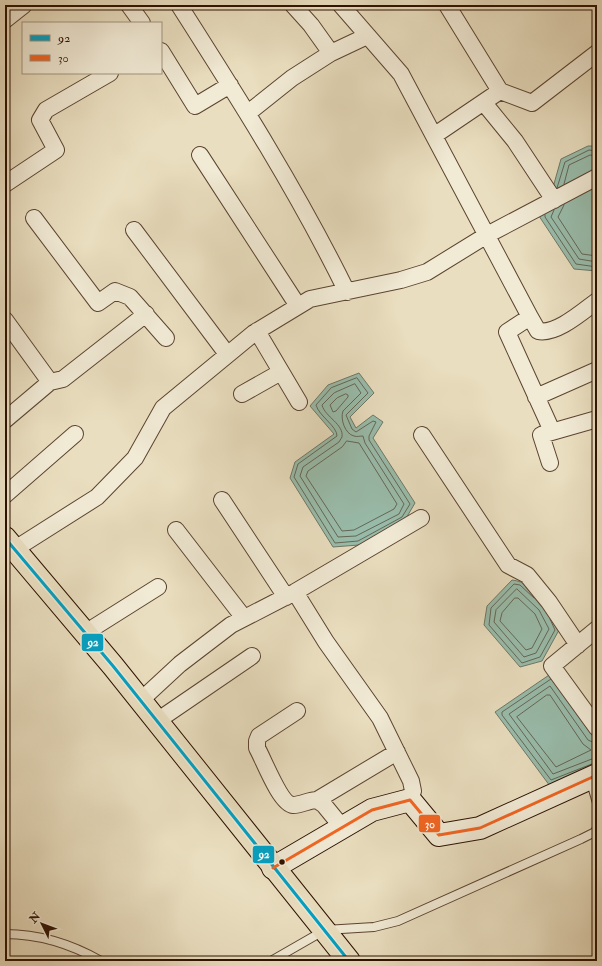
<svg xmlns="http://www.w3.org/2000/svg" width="602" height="966" font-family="'IM FELL Double Pica',serif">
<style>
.water{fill:#99bdac;stroke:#6e7867}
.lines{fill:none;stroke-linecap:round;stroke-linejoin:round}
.shore{stroke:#636756;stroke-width:1}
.lane-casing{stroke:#5c4430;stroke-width:10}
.street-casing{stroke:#5c4430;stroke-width:18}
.secondary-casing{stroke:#2d1100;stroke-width:24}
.primary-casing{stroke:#2d1100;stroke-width:24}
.lane{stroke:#f1ead5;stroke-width:8}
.street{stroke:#f1ead5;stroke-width:16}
.secondary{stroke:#f1ead5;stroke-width:22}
.primary{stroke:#e9debf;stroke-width:22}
.bus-1-casing{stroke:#f1ead5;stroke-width:6}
.bus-2-casing{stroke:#f1ead5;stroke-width:6}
.bus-1{stroke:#02a1c4;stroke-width:3}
.bus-2{stroke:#f26522;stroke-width:3}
.bus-dot{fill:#2d1100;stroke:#f1ead5;stroke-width:1.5}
.line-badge{stroke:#f1ead5;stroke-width:1.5}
.badge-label{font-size:11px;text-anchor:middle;font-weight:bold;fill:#fff}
</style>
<rect width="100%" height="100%" fill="#e9debf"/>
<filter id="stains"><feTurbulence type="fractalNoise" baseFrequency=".005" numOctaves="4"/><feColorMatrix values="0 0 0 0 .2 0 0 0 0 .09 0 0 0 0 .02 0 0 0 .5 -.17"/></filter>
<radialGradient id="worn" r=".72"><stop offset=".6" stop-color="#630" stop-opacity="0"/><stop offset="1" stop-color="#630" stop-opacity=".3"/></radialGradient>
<path class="water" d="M588 146H595L597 149V271L574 269 539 216 550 198 561 159Z
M359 373 374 393 350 417 356 428 373 415 383 422 373 438 415 503 405 520 359 545 333 547 290 478 295 462 334 434 310 406 328 385Z
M512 580C535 582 550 611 559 630L542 661 520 667 484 625 487 606Z
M552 673 597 737V765L550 786 495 712Z"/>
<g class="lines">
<path class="shore" d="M564 184 569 165 590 155 597 156
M557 188 565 162 589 150 597 151
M564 205 558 217 582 254 597 256
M554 210 551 217 579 259 597 262
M545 215V217L576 264 597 267
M357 378 368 393 346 415 352 429 356 432 373 421 376 422 369 436V440L410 504 402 517 358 541 335 543 294 477 298 464 337 436C337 426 319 416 316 405L331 388Z
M355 384 361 393 343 411C340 419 345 434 354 436 357 437 360 436 363 436L365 443 404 504 399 514 356 536 338 537 300 476 303 467 339 442 342 437C344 424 325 417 322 405L334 393Z
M346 394 348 395V397L336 411 333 412 330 405 337 398Z
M347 441 359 443 397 504 394 509 354 530 342 531 306 476 308 471 342 447Z
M517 589 539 610 549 629 536 653 524 657 494 622 496 610Z
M515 598H518L535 614 542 629 532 648 526 650 500 621 502 613Z
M534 598 520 585 514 584 491 608 489 625 522 663 540 657 555 630 550 619
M551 679 502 712V715L551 780 597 762
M547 695H550L583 744 591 750 556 767 517 717Z
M597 744 588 740 550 686 509 714 553 774 597 757"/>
<defs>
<path id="lane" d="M590 779 597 803
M5 934C40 934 71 944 101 961
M271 961 325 930 374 927 398 921 581 839 595 832 597 828"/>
<path id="street" d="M129 5 142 23
M179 5C239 99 298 192 347 292
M293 5 311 25 331 53
M341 5 401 74 530 317 507 332 552 431
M447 5 500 91
M5 20 24 5
M161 51 195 106 230 85
M484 103 515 141 554 200
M248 113 292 78 331 53 367 36
M435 135 500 91 532 103 597 53
M200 155 298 306
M5 184 56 150 40 120 46 110 110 73
M34 218 98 303 115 291 130 297 166 338
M134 230 227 354
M530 317 538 331C556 335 582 312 597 301
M5 320 50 382
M257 331 299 402
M242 394 281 372
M536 397 597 370
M5 420 50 382 63 379 146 314
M422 435 508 565 527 575 549 602 578 645
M550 463 541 435 597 419
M5 495 75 434
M222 500 286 597
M176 530 244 618
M15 549 97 497 135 458 163 408 254 333 310 299 401 280 427 272 487 235 597 177
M295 592 326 642 380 718 411 781 413 791 410 800
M597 629 552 666 597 728
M85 633 158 587
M140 701 180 664 231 625 295 592 421 518
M297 711 259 736 257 741V748C263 758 280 804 293 805 301 805 309 800 317 800L324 805 342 827
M157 721 252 656
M317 800 397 752"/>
<path id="secondary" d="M273 868 372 810 410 800 439 835 480 828 597 775"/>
<path id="primary" d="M5 538 113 666 349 961"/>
</defs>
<use href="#lane" class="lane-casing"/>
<use href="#street" class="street-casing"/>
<use href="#secondary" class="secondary-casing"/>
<use href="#primary" class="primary-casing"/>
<use href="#lane" class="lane"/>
<use href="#street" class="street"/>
<use href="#secondary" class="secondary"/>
<use href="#primary" class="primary"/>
<defs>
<path id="bus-1" d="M5 538 113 666 349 961"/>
<path id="bus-2" d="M273 868 372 810 410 800 439 835 480 828 597 775"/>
</defs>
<use href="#bus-1" class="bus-1-casing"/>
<use href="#bus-2" class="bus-2-casing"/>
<use href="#bus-1" class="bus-1"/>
<use href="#bus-2" class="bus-2"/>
</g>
<circle class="bus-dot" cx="282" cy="862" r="3.5"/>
<g class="line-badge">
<rect x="81" y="633" width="23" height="19" rx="4" fill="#02a1c4"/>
<rect x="418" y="814" width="23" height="19" rx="4" fill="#f26522"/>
<rect x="252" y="845" width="23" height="19" rx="4" fill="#02a1c4"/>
</g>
<g class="badge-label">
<text x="93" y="646">92</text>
<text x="430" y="828">30</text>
<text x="264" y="858">92</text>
</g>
<rect width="602" height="966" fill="none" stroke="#e9debf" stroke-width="20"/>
<rect x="6" y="6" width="590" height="954" fill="none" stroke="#2d1100" stroke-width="2"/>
<rect x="10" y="10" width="582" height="946" fill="none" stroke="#2d1100"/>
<rect x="22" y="22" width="140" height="52" fill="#f1ead5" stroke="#a39380"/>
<rect x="30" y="35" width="20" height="6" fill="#02a1c4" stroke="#a39380"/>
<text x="58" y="42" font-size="12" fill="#2d1100">92</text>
<rect x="30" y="55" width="20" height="6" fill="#f26522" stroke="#a39380"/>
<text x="58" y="62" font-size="12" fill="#2d1100">30</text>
<g transform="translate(42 924) rotate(312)" stroke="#f1ead5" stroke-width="3" paint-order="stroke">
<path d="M0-3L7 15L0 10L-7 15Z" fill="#2d1100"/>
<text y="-6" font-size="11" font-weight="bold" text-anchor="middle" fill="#2d1100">N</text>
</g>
<rect width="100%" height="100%" filter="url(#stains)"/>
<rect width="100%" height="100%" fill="url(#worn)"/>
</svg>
